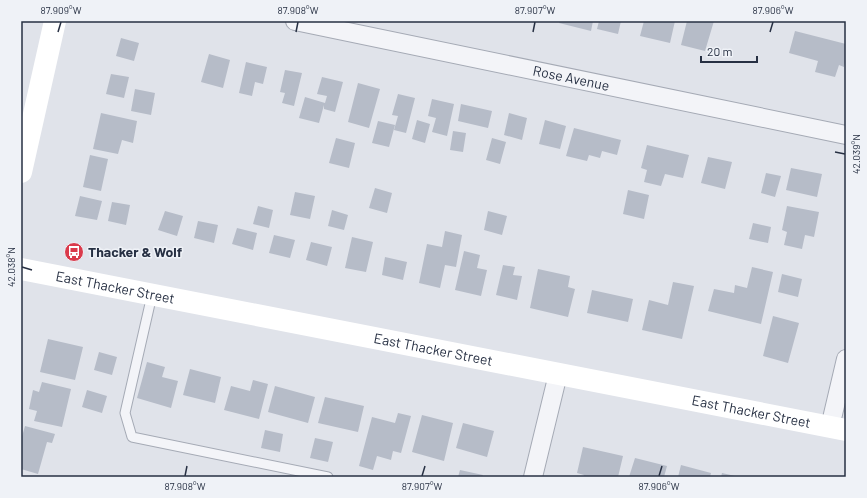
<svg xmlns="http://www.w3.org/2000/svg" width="867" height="498" font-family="Barlow,sans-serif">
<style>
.building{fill:#b6bcc8}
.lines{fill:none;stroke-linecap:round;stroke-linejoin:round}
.lane-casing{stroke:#a5aab5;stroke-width:11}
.street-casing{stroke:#a5aab5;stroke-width:20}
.lane{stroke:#f3f4f8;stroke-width:9}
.street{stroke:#f3f4f8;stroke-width:18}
.secondary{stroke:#fff;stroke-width:22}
.ticks{fill:none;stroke:#273043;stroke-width:1.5}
.labels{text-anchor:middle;stroke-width:3;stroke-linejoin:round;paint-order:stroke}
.street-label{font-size:14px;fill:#273043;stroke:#eff2f7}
.poi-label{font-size:14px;font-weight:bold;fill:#273043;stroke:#eff2f7;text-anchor:start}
.neatline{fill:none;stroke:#273043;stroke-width:1.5}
.ticks-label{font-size:10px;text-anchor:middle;fill:#273043}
</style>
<rect width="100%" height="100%" fill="#e0e3ea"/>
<path class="building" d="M560 21H593L591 31 559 23Z
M599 21H621L618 34 597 29Z
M644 21H675L670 43 640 36Z
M687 21H714L705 51 681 45Z
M795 31 846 44V58L844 67 839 65 835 77 815 72 818 61 789 53Z
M121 38 139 43 134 61 116 56Z
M209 54 230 60 223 88 201 82Z
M246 62 267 67 263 84 255 82 252 96 239 93Z
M285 70 302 73 294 106 282 103 285 93 280 92Z
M111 74 129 77 124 98 106 94Z
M322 77 343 82 335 112 324 109V105L319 123 299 118 305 97 325 103 327 96 317 94Z
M358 83 380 89 369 128 348 122Z
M135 89 155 93 151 115 131 111Z
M398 94 415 98 406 133 394 130 398 116 392 115Z
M432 99 454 104 447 136 432 132 436 118 428 116Z
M461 104 492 111 488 128 458 121Z
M101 113 137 121 133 143 122 140 118 154 93 149Z
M509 113 527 118 522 140 504 135Z
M417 120 430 124 425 143 412 139Z
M545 120 566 126 560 149 539 144Z
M378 121 395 125 389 147 372 143Z
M574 128 621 140 617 155 602 151 600 158 589 155 587 161 566 156Z
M453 131 466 133 463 152 450 150Z
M336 138 355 143 349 168 329 163Z
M492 138 506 142 500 164 486 160Z
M647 145 689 155 683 178 665 174 661 186 644 182 647 170 641 168Z
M90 155 108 159 101 191 83 187Z
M708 157 732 162 725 189 701 183Z
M791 168 822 174 817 197 786 190Z
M766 173 781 176 775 197 761 193Z
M375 188 392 193 387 213 369 208Z
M628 190 649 195 644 219 623 214Z
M295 192 315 196 310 219 290 215Z
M80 196 102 201 97 220 75 216Z
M112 202 130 205 126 225 108 221Z
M258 206 273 210 269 228 253 224Z
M787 206 819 212 814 237 805 235 802 249 784 245 787 232 782 230Z
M332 210 348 215 344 230 328 226Z
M165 211 183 216 177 236 158 230Z
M488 211 507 216 502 235 484 230Z
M198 221 218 225 214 243 194 238Z
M753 223 771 227 768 243 749 239Z
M237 228 257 233 253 250 232 244Z
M445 231 462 235 456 267 445 265 440 288 419 283 427 244 442 247Z
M274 235 295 240 290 258 269 253Z
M352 237 373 242 366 272 345 268Z
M311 242 332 247 327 266 306 260Z
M464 251 480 255 477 268 487 270 481 296 455 290Z
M385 257 407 262 403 280 382 275Z
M503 265 515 267 513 275 522 276 517 300 496 295Z
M752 267 773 272 761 324 708 311 714 289 734 293 735 285 747 288Z
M538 269 570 276 568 287 575 289 568 317 530 308Z
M782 274 802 279 798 297 778 292Z
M673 282 694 286 682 339 642 330 649 300 668 305Z
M592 290 633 299 628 322 587 313Z
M773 316 799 323 788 363 763 356Z
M48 339 83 347 75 380 40 372Z
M99 352 117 357 112 375 94 370Z
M147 362 165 367 162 377 178 381 171 408 137 398Z
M190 369 221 377 215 403 183 395Z
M253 380 268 384 259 419 224 410 231 386 250 391Z
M42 382 71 389 62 427 34 421 37 411 29 409 33 390 39 392Z
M275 386 315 397 308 423 268 412Z
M87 390 107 396 102 413 82 407Z
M325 397 364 406 358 432 318 423Z
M398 413 411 416 401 453 393 451 391 460 377 456 373 470 359 466 372 417 395 423Z
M422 415 453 423 444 461 412 452Z
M463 423 494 431 487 457 456 448Z
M25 426 55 434 52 443 47 442 38 474 21 469V440Z
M265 430 283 434 280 452 261 448Z
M315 438 333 442 328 462 310 458Z
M583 447 623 456 618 477H583L584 475 577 473Z
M635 458 667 466 664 477H629Z
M681 465 711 473 710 477H678Z
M460 470 483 475 482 477H458Z
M722 473 735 476V477H721Z"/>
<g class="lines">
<defs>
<path id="lane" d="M152 295 125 413 132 437 328 477"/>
<g id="street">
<path id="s1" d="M295 21 846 135"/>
<path d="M830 427 846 359"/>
<path d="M533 477 558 374"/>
</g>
</defs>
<use href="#lane" class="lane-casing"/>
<use href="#street" class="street-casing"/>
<use href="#lane" class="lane"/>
<use href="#street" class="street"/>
<g class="secondary">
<path d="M21 172 55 21"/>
<path id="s2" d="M21 269 846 430"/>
</g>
</g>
<path class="ticks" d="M58 32 61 22M296 32 298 22M533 32 535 22M770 32 773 22M835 152 845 154M22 267 32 270M185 476 187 466M422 476 425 466M659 476 662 466"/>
<defs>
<symbol id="bus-disc" viewBox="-11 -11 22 22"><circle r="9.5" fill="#da3a4b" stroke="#eff2f7"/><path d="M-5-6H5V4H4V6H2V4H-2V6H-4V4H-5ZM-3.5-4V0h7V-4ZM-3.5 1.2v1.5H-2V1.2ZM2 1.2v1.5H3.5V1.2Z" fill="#fff"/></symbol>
</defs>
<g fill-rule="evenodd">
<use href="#bus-disc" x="63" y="241" width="22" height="22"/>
</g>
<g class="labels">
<g class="street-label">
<text dy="5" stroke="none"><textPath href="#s1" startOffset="282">Rose Avenue</textPath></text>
<text dy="5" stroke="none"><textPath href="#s2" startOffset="96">East Thacker Street</textPath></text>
<text dy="5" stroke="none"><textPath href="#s2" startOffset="420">East Thacker Street</textPath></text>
<text dy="5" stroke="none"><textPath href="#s2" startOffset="744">East Thacker Street</textPath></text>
</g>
<g class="poi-label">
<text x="88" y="257">Thacker &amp; Wolf</text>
</g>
</g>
<rect width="867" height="498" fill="none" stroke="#eff2f7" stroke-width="44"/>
<path d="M701 56v6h56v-6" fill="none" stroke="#273043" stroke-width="2"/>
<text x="707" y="56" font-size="12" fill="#273043" stroke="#eff2f7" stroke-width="3" paint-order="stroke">20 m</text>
<rect x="22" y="22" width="823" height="454" class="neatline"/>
<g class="ticks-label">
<text x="61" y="14">87.909°W</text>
<text x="298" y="14">87.908°W</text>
<text x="535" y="14">87.907°W</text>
<text x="773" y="14">87.906°W</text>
<text transform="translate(856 154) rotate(-90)" y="4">42.039°N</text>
<text transform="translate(11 267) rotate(-90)" y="4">42.038°N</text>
<text x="185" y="490">87.908°W</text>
<text x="422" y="490">87.907°W</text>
<text x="659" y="490">87.906°W</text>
</g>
</svg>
